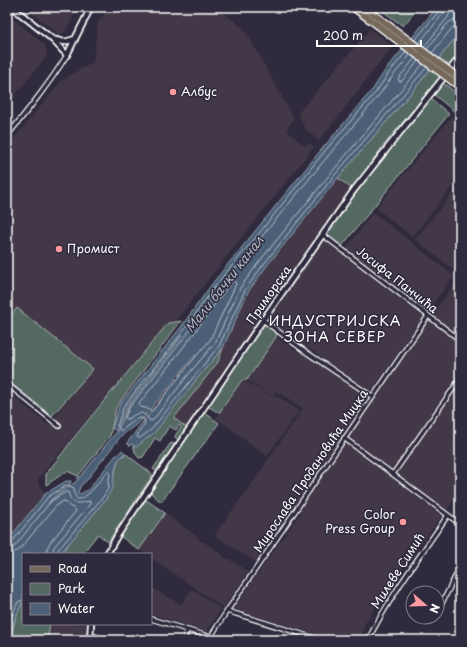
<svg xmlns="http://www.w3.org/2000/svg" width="467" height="647" font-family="'Playpen Sans',sans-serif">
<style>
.built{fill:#423847}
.green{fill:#556963;stroke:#aab4b1}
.water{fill:#4c6077;stroke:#94a0ad}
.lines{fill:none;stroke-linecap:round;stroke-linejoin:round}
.shore{stroke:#b7bfc9;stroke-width:1}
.minor-casing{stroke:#fff;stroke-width:6}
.tertiary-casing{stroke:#fff;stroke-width:8}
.primary-casing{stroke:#fff;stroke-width:9}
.minor{stroke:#2f2a3d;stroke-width:3.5}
.tertiary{stroke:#2f2a3d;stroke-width:4.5}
.primary{stroke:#76695c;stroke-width:6}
.primary-bridge-casing{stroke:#fff;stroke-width:9;stroke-linecap:butt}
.primary-bridge{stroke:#76695c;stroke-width:6}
.poi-dot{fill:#ff9aa2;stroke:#2f2a3d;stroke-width:1.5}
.labels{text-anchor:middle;stroke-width:3;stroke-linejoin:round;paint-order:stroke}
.poi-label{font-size:12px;fill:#fff;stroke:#2f2a3d;text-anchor:start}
.street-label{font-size:12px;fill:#fff;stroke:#2f2a3d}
.water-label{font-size:13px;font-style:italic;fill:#aeb7c2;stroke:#2f2a3d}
.quarter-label{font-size:14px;letter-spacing:1px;fill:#fff;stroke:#2f2a3d}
</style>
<rect width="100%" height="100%" fill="#2f2a3d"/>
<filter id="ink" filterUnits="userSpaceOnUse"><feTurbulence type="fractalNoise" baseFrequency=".025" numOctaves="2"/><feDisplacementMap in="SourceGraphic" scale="8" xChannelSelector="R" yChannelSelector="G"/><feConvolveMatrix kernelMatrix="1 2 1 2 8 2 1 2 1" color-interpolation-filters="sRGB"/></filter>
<g filter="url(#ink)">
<path class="built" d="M31 7H78L66 31 59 35 31 12 34 9Z
M110 7H216L243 28 252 42 294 119 288 126 287 131 305 146 309 143 314 147 177 319 167 323 37 480 45 494 7 541V391L48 425 92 369 17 308 7 320V147L62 80 93 62 98 22Z
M7 14 45 45 47 56 7 105Z
M370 29 383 38 392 47 319 141 305 129 298 113Z
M452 116 460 123V177L412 237 376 208Z
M338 178 352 189 187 428 173 418 218 362 223 348 248 292 266 267Z
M460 184V269L457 273 415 239Z
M373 212 454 276 426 312 345 250Z
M323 239 423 317 371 392 267 319Z
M458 280 460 282V337L431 315Z
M429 319 460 343V372L393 470 347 437Z
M276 337 300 353 302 351 369 397 256 562 215 536 216 533 258 475 303 408 276 391 272 397 247 380Z
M243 380 273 398 275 395 299 411 267 456 216 418Z
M460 382V491L447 510 397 474Z
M345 442 442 516 396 577 367 620 359 640H335L233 609 301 512 299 510Z
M165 513 199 538 200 542 203 541 224 556 225 559H229L248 572 224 608 151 558V554H145L139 550Z
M151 587 181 605 192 589 221 609 207 632 151 614Z
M50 624H87L86 640H50L48 637Z"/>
<path class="green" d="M381 7H419L403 26 380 9Z
M460 32V53L383 146 352 189 338 178 416 87Z
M442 82 460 96V116L433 94Z
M430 98 449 114 342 246 325 235 355 193Z
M17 308 93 369 52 416 7 380V320Z
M181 321 121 400 116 408 110 436 78 476 67 471 46 485V474L64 451 71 441 168 323Z
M264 324 277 333 276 337 247 380H242L219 413 209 407V404Z
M223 348 218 362 174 418 187 428 178 440 175 437V436L181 427 179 425 176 430 169 426 160 441 155 438 143 457 139 458 135 452 133 444 136 447 199 376Z
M205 413 219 423 161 502 152 494 151 491 203 414Z
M172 443 174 444V446L157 471H156L153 469 170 444Z
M126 454 152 474V476L108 542 98 534 82 554H60L106 499 112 484 118 460 121 457Z
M145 499 165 513 139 550 120 536Z
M23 601V624H50L48 637 50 640H11C13 626 16 614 23 601Z"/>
<path class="water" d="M437 7H460V32L416 87 338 178 266 267 248 292 223 348 199 376 155 432 136 447 132 444 130 446 127 443 142 423 196 356 195 355 141 421 121 436 86 481 81 485 78 492 79 494H80L88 490 116 455 117 456 122 450 125 453C123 455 120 458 118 460 116 465 112 482 113 487L106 499 60 554H23V601L17 614 12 628 11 640H7V541L45 494 66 481H71L70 484 53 498 48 503H50L54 498 78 480 77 478 81 476 113 436 116 432H117L130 404 182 336H181L129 403 116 431 112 428 120 404 181 327 215 280 252 235 321 150 373 89 384 72Z"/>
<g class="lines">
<path class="shore" d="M415 40 439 11 440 7
M419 43 443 14 445 7
M424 47 448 17 450 12 451 7
M427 49 448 23 453 20 460 19
M406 52 388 74 376 92 324 152 256 237 218 282 184 330 124 406 117 426 120 430H122L137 419 141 418 144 419 145 423 137 436 138 438H140L152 429 196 374 219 346 245 290 263 265 334 176 427 67
M432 53 452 28 456 26 460 25
M410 55 392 77 379 95 328 156 259 240 222 285 188 333 129 408 125 417 126 419H128C137 413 143 409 150 421L153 420 192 370 215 343 240 288 259 262 331 173 423 64
M415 58 398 79 399 81H402L418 61
M233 281 235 282 236 284 210 340 187 367 153 410 151 411 146 408 140 407 139 404 192 336 226 289Z
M7 543 12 542 48 497 67 485 74 488C74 518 102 478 107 472H110V474L108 482 109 487 103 497 58 550 57 554
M7 548H11L15 546 51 501 66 492H68C72 507 79 503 90 501V504L54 547 52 554
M7 554 13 553 19 550 56 506 63 501H65L69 506 75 509 76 511 49 544 47 549 46 554
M7 639C9 625 12 614 18 602L23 600"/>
<defs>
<path id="minor" d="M7 136C28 110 49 84 67 55
M323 235 460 340
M263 320 306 352 373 397
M7 384 59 426
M344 438 460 524
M393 474 460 379
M227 611 321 640
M437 613 460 567
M434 618 435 617
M151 619 221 640
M90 635 107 640
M184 640 187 630
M210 640 213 633 227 611 428 316
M368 640C390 596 420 556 448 515"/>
<path id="tertiary" d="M12 7 51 38 67 55 91 7
M52 39 64 42 75 39
M107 554 117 536 263 320 354 190 460 57
M90 640 91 624"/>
<path id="primary" d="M353 7 368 18
M364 7 372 13"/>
</defs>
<use href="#minor" class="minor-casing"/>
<use href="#tertiary" class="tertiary-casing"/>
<use href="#primary" class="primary-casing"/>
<use href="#minor" class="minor"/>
<use href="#tertiary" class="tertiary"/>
<use href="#primary" class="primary"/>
<defs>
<path id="primary-bridge" d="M372 13 460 79
M368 18 460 87"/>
</defs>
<use href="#primary-bridge" class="primary-bridge-casing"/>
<use href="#primary-bridge" class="primary-bridge"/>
</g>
</g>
<g class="poi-dot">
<circle cx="173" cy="92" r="4"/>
<circle cx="59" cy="249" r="4"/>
<circle cx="403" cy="522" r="4"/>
</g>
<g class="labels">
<g class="poi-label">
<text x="181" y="96">Албус</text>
<text x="67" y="253">Промист</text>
<text x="395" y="519" text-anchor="end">Color<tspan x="395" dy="14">Press Group</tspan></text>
</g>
<g class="street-label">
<text transform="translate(397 280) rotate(38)" y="4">Јосифа Панчића</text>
<text transform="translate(269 295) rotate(-55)" y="4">Приморска</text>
<text transform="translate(311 471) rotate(-56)" y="4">Мирослава Продановића Мицка</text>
<text transform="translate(398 571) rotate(-57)" y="4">Милеве Симић</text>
</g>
<g class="water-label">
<text transform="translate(224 284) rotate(-52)" y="5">Мали бачки канал</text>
</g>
<g class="quarter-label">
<text x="335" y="326">ИНДУСТРИЈСКА<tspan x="335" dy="16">ЗОНА СЕВЕР</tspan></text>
</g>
</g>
<rect width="467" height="647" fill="none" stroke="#2f2a3d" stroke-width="24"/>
<rect x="12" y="12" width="443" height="623" fill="none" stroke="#fff" stroke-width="1.5" filter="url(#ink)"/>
<rect x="22" y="553" width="130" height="72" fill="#2f2a3d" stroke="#827f8b"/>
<rect x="30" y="566" width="20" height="6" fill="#76695c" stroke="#827f8b"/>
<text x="58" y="573" font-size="12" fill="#ffffff">Road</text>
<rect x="30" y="583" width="20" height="12" fill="#556963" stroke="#827f8b"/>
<text x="58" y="593" font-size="12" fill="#ffffff">Park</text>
<rect x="30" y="603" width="20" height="12" fill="#4c6077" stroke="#827f8b"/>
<text x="58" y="613" font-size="12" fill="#ffffff">Water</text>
<g transform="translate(425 605) rotate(110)"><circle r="19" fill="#2f2a3d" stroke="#827f8b"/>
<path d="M0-3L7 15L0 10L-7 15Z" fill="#ff9aa2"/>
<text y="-6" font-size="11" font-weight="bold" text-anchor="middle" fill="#ffffff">N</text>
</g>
<path d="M317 40v6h104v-6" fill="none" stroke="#ffffff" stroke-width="2"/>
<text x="323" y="40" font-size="12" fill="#ffffff" stroke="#2f2a3d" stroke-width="3" paint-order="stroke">200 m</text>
</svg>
